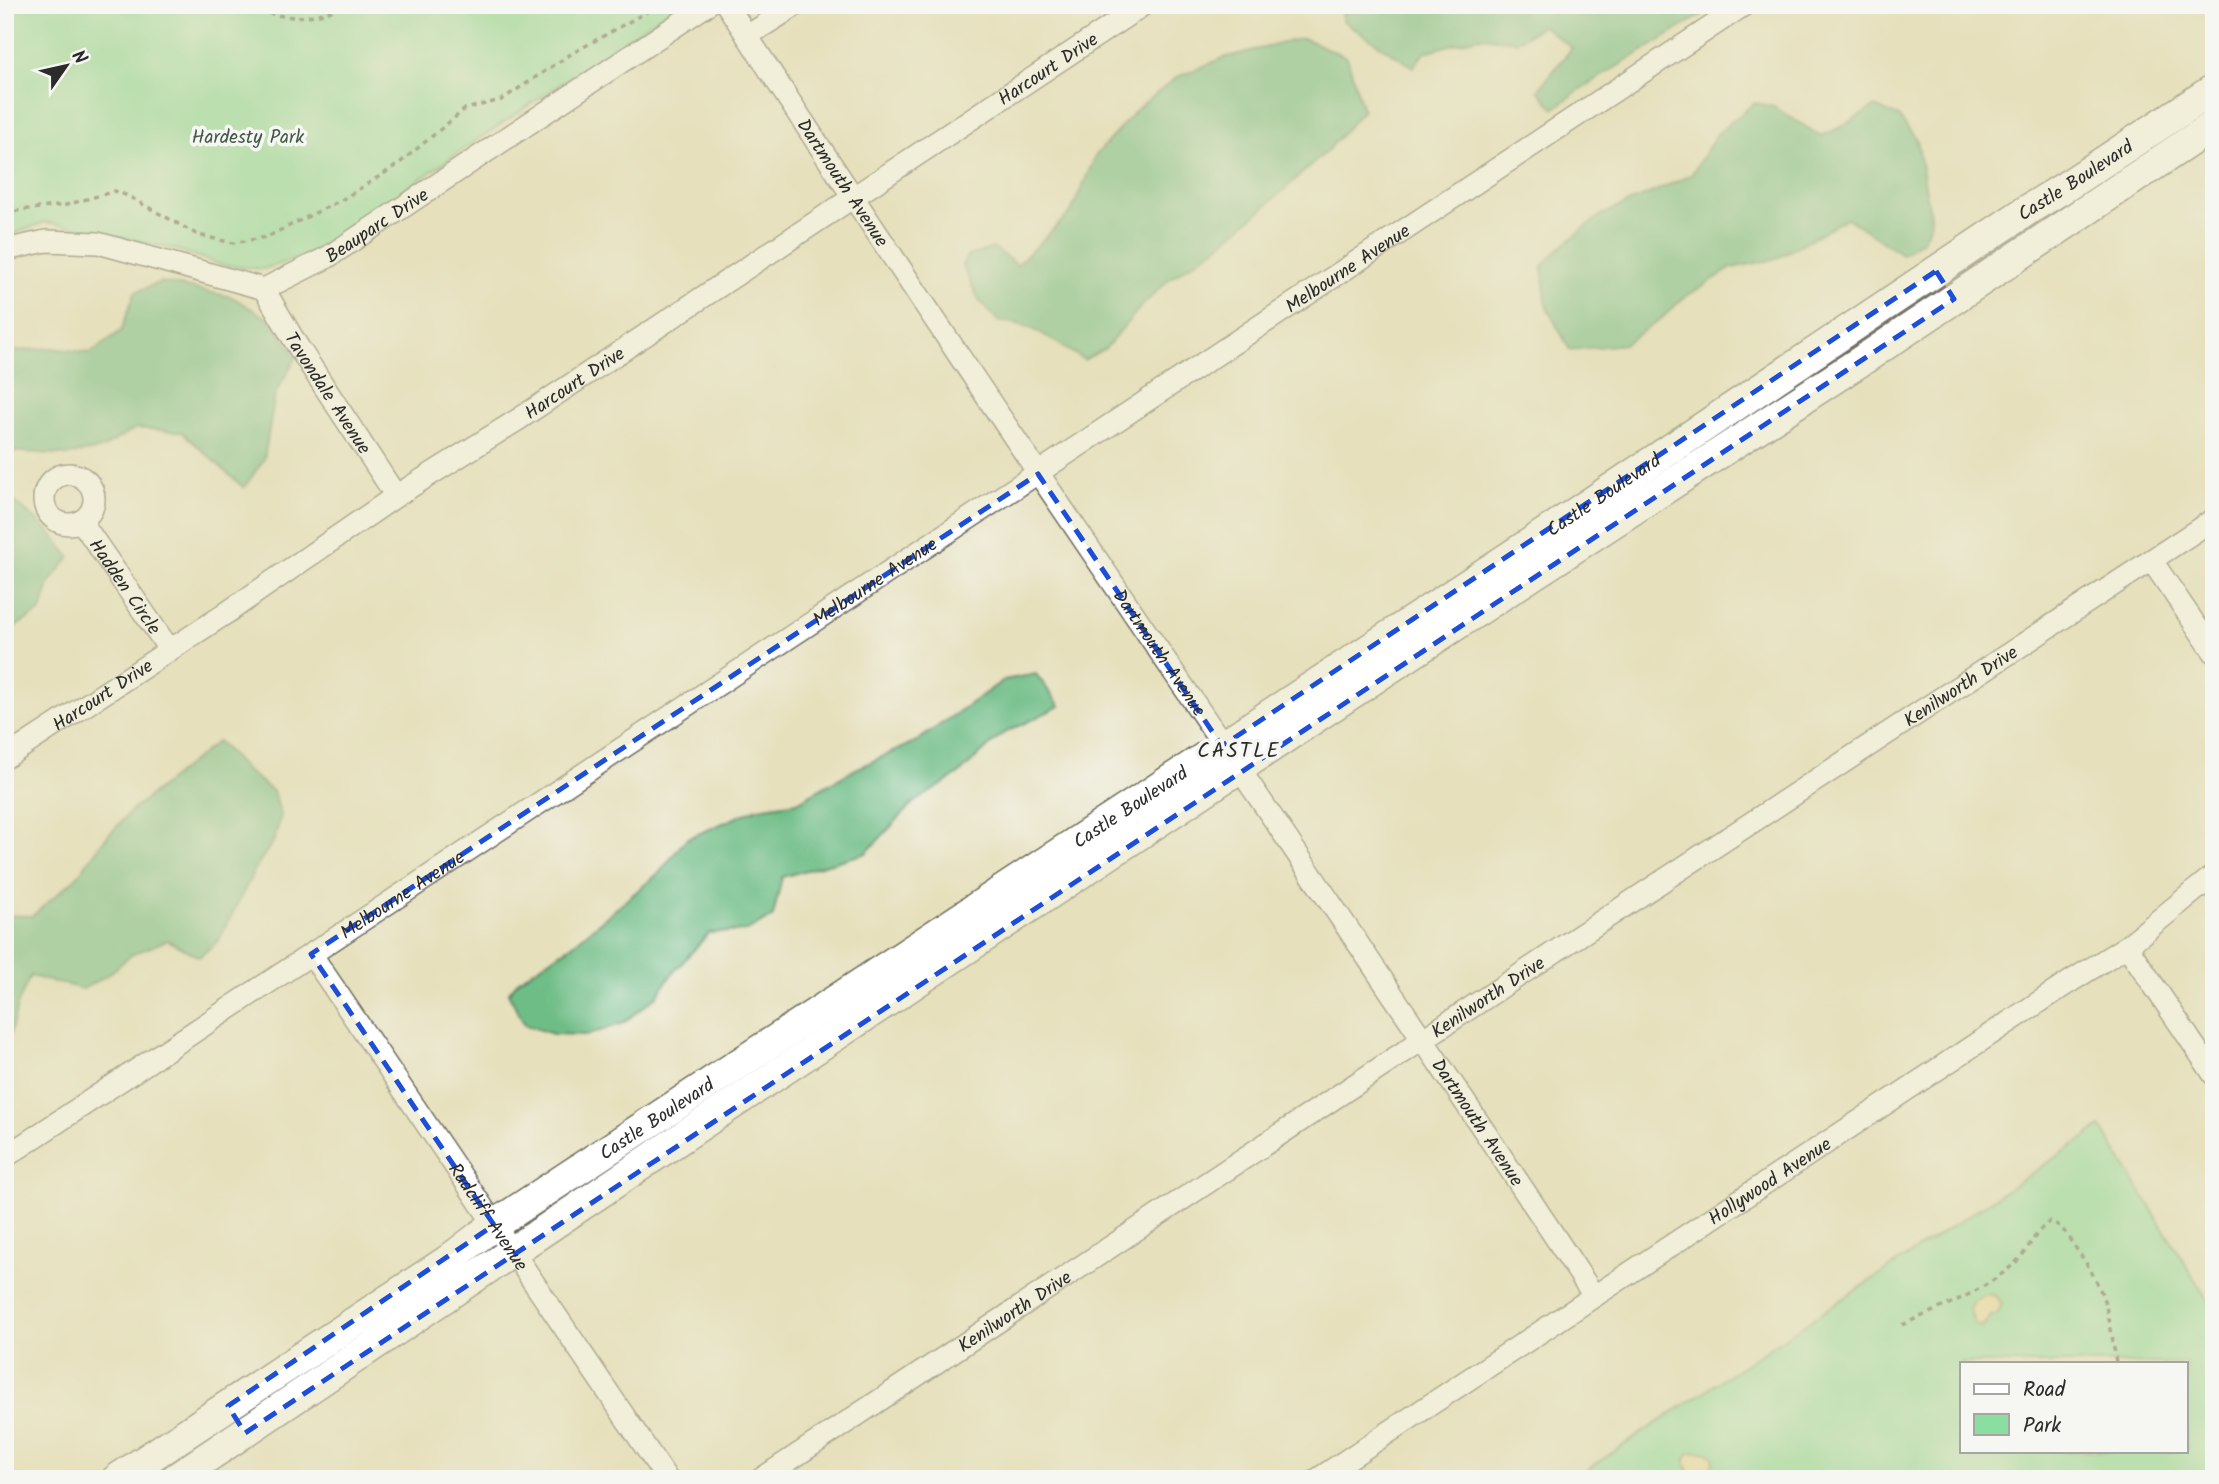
<svg xmlns="http://www.w3.org/2000/svg" width="2219" height="1484" font-family="Kalam,sans-serif">
<style>
.green{fill:#89dea0;stroke:#5a8466;stroke-width:2;fill-rule:evenodd}
.forest{fill:#6ebd86;stroke:#4c7458;stroke-width:2}
.sand{fill:#eeda9e;stroke:#8c8264;stroke-width:2}
.lines{fill:none;stroke-linecap:round;stroke-linejoin:round}
.street-casing{stroke:#6c6a5e;stroke-width:24}
.secondary-casing{stroke:#6c6a5e;stroke-width:33}
.path{stroke:#6c6a5e;stroke-width:3.5;stroke-dasharray:5 5;stroke-linecap:butt}
.street{stroke:#fff;stroke-width:21}
.secondary{stroke:#fff;stroke-width:30}
.marked{fill:none;stroke:#1d4ed8;stroke-width:5;stroke-dasharray:14 9;stroke-linejoin:round}
.labels{text-anchor:middle;stroke-width:7;stroke-linejoin:round;paint-order:stroke}
.street-label{font-size:19px;fill:#2b2b2b;stroke:#f6f6f2}
.park-label{font-size:19px;fill:#425848;stroke:#f6f6f2}
.neighbourhood-label{font-size:21px;letter-spacing:2px;fill:#2b2b2b;stroke:#f6f6f2}
</style>
<rect width="100%" height="100%" fill="#f6f6f2"/>
<filter id="ink" filterUnits="userSpaceOnUse"><feTurbulence type="fractalNoise" baseFrequency=".0143" numOctaves="2"/><feDisplacementMap in="SourceGraphic" scale="14" xChannelSelector="R" yChannelSelector="G"/><feConvolveMatrix kernelMatrix="1 2 1 2 8 2 1 2 1" color-interpolation-filters="sRGB"/></filter>
<filter id="wash" filterUnits="userSpaceOnUse"><feTurbulence type="fractalNoise" baseFrequency=".00686" numOctaves="4" result="noise"/><feDisplacementMap in="SourceGraphic" scale="28" xChannelSelector="R" yChannelSelector="G"/><feGaussianBlur stdDeviation="1.57" result="paint"/><feColorMatrix in="noise" values="0 0 0 0 0 0 0 0 0 0 0 0 0 0 0 0 0 1.4 0 .05"/><feComposite in="paint" operator="in"/></filter>
<g filter="url(#wash)">
<rect width="100%" height="100%" fill="#e6e0bc"/>
<path class="green" d="M5 5H677L306 256 263 269 222 265 175 249 80 228 45 222 5 237Z
M2101 1127 2214 1311V1479H1573ZM1962 1363H2186V1451H1962Z
M213 1430 215 1436 210 1443 155 1479H127Z"/>
<path class="forest" d="M1341 5H1710V10L1579 90 1554 109 1538 90 1572 48 1543 26 1517 41 1479 37 1425 52 1413 67 1343 21Z
M1303 38 1347 57 1363 110 1326 152 1260 211 1218 246 1168 280 1136 312 1106 348 1084 360C1059 345 1029 320 999 322L979 300 962 265 967 256 994 248 1017 265 1071 212 1096 155 1137 109 1177 77 1223 58Z
M1754 103 1772 106 1821 136 1841 127 1874 107 1897 115 1917 140 1931 220 1924 239 1902 254 1847 218 1776 259 1732 268 1682 299 1661 319 1624 344 1570 350 1547 308 1542 267 1557 250 1601 215 1691 175 1717 134Z
M161 282 232 297 270 320 297 356 275 394 264 459 244 488 182 432 136 428 101 449 68 455 10 451 5 469V352L52 348 90 353 121 331 135 292Z
M5 494 48 530 70 557 49 583 41 611 5 633Z
M1036 674 1060 706 1002 734 959 774 913 803 866 853 782 877 773 916 747 931 709 933 672 974 656 997 623 1023 588 1035 553 1034 525 1025 508 993 520 979 571 946 660 872 686 839 758 808 797 802 856 769 917 741 1004 680Z
M218 741 245 770 273 791 281 815 274 840 258 864 218 941 199 957 167 940 131 955 109 974 83 989 30 976 18 1003 10 1035 5 1039V915L32 916 76 878 104 840 131 811Z"/>
<path class="sand" d="M1985 1294 1995 1296 2002 1304 1997 1314 1991 1316 1982 1327 1975 1324 1969 1310 1973 1301Z
M1708 1452 1714 1457 1712 1467 1701 1475 1690 1474 1686 1465V1457L1690 1453Z"/>
</g>
<g filter="url(#ink)">
<g class="lines">
<defs>
<g id="street">
<path id="s1" d="M727 5C1009 440 1309 863 1594 1296"/>
<path d="M747 36 796 5"/>
<path id="s2" d="M5 250 46 241 98 243 264 289 328 257 707 5"/>
<path id="s3" d="M264 289 297 345 396 496"/>
<circle cx="69" cy="499" r="25"/>
<path id="s4" d="M81 521 169 649"/>
<path d="M2152 561 2214 652"/>
<path id="s5" d="M5 758 225 614 396 496 519 419 1143 5"/>
<path d="M2127 946 2214 1075"/>
<path id="s6" d="M311 954 667 1479"/>
<path id="s7" d="M5 1157 1744 5"/>
<path id="s8" d="M761 1479 1568 943 2214 519"/>
<path id="s9" d="M1318 1479 2068 983 2127 946 2214 875"/>
</g>
<g id="secondary">
<path id="s10" d="M117 1479 447 1261 494 1225 1535 540 2029 209 2065 187 2214 89"/>
<path d="M175 1479 690 1132 1387 670 1873 353 2214 125"/>
</g>
</defs>
<use href="#street" class="street-casing"/>
<use href="#secondary" class="secondary-casing"/>
<path class="path" d="M250 5C281 23 316 18 348 5
M5 214 21 210 66 205 115 191 128 196 198 235 233 243 267 237 343 199 396 166 465 109 501 100 571 54 659 5
M1902 1325C1941 1307 1984 1292 2016 1262 2029 1250 2032 1235 2050 1221 2062 1226 2065 1232 2072 1243 2105 1286 2109 1311 2116 1363"/>
<use href="#street" class="street"/>
<use href="#secondary" class="secondary"/>
</g>
</g>
<path d="M0 0H2219V1484H0ZM1936 271 1954 299 245 1433 228 1406 494 1225 311 954 1038 474 1222 746Z" fill="#e6e0bc" fill-opacity=".55" fill-rule="evenodd"/>
<path class="marked" d="M1936 271 1954 299 245 1433 228 1406 494 1225 311 954 1038 474 1222 746Z"/>
<g class="labels">
<g class="street-label">
<text dy="7" stroke="none"><textPath href="#s5" startOffset="1250">Harcourt Drive</textPath></text>
<text dy="7" stroke="none"><textPath href="#s10" startOffset="2350">Castle Boulevard</textPath></text>
<text dy="7" stroke="none"><textPath href="#s1" startOffset="212">Dartmouth Avenue</textPath></text>
<text dy="7" stroke="none"><textPath href="#s2" startOffset="396">Beauparc Drive</textPath></text>
<text dy="7" stroke="none"><textPath href="#s7" startOffset="1610">Melbourne Avenue</textPath></text>
<text dy="7" stroke="none"><textPath href="#s5" startOffset="682">Harcourt Drive</textPath></text>
<text dy="7" stroke="none"><textPath href="#s3" startOffset="122">Tavondale Avenue</textPath></text>
<text dy="7" stroke="none"><textPath href="#s10" startOffset="1783">Castle Boulevard</textPath></text>
<text dy="7" stroke="none"><textPath href="#s7" startOffset="1043">Melbourne Avenue</textPath></text>
<text dy="7" stroke="none"><textPath href="#s4" startOffset="79">Hadden Circle</textPath></text>
<text dy="7" stroke="none"><textPath href="#s1" startOffset="779">Dartmouth Avenue</textPath></text>
<text dy="7" stroke="none"><textPath href="#s8" startOffset="1438">Kenilworth Drive</textPath></text>
<text dy="7" stroke="none"><textPath href="#s5" startOffset="116">Harcourt Drive</textPath></text>
<text dy="7" stroke="none"><textPath href="#s10" startOffset="1216">Castle Boulevard</textPath></text>
<text dy="7" stroke="none"><textPath href="#s7" startOffset="476">Melbourne Avenue</textPath></text>
<text dy="7" stroke="none"><textPath href="#s8" startOffset="872">Kenilworth Drive</textPath></text>
<text dy="7" stroke="none"><textPath href="#s10" startOffset="649">Castle Boulevard</textPath></text>
<text dy="7" stroke="none"><textPath href="#s1" startOffset="1346">Dartmouth Avenue</textPath></text>
<text dy="7" stroke="none"><textPath href="#s9" startOffset="541">Hollywood Avenue</textPath></text>
<text dy="7" stroke="none"><textPath href="#s6" startOffset="317">Radcliff Avenue</textPath></text>
<text dy="7" stroke="none"><textPath href="#s8" startOffset="304">Kenilworth Drive</textPath></text>
</g>
<g class="park-label">
<text x="248" y="143">Hardesty Park</text>
</g>
<g class="neighbourhood-label">
<text x="1239" y="757">CASTLE</text>
</g>
</g>
<rect width="2219" height="1484" fill="none" stroke="#f6f6f2" stroke-width="28"/>
<rect x="1960" y="1362" width="228" height="91" fill="#f6f6f2" stroke="#a5a5a2" stroke-width="2"/>
<rect x="1974" y="1384" width="35" height="10" fill="#ffffff" stroke="#a5a5a2" stroke-width="2"/>
<text x="2023" y="1396" font-size="21" fill="#2b2b2b">Road</text>
<rect x="1974" y="1414" width="35" height="21" fill="#89dea0" stroke="#a5a5a2" stroke-width="2"/>
<text x="2023" y="1432" font-size="21" fill="#2b2b2b">Park</text>
<g transform="translate(66 66) rotate(56)" stroke="#f6f6f2" stroke-width="5" paint-order="stroke">
<path d="M0-5L12 26L0 18L-12 26Z" fill="#2b2b2b"/>
<text y="-10" font-size="19" font-weight="bold" text-anchor="middle" fill="#2b2b2b">N</text>
</g>
</svg>
